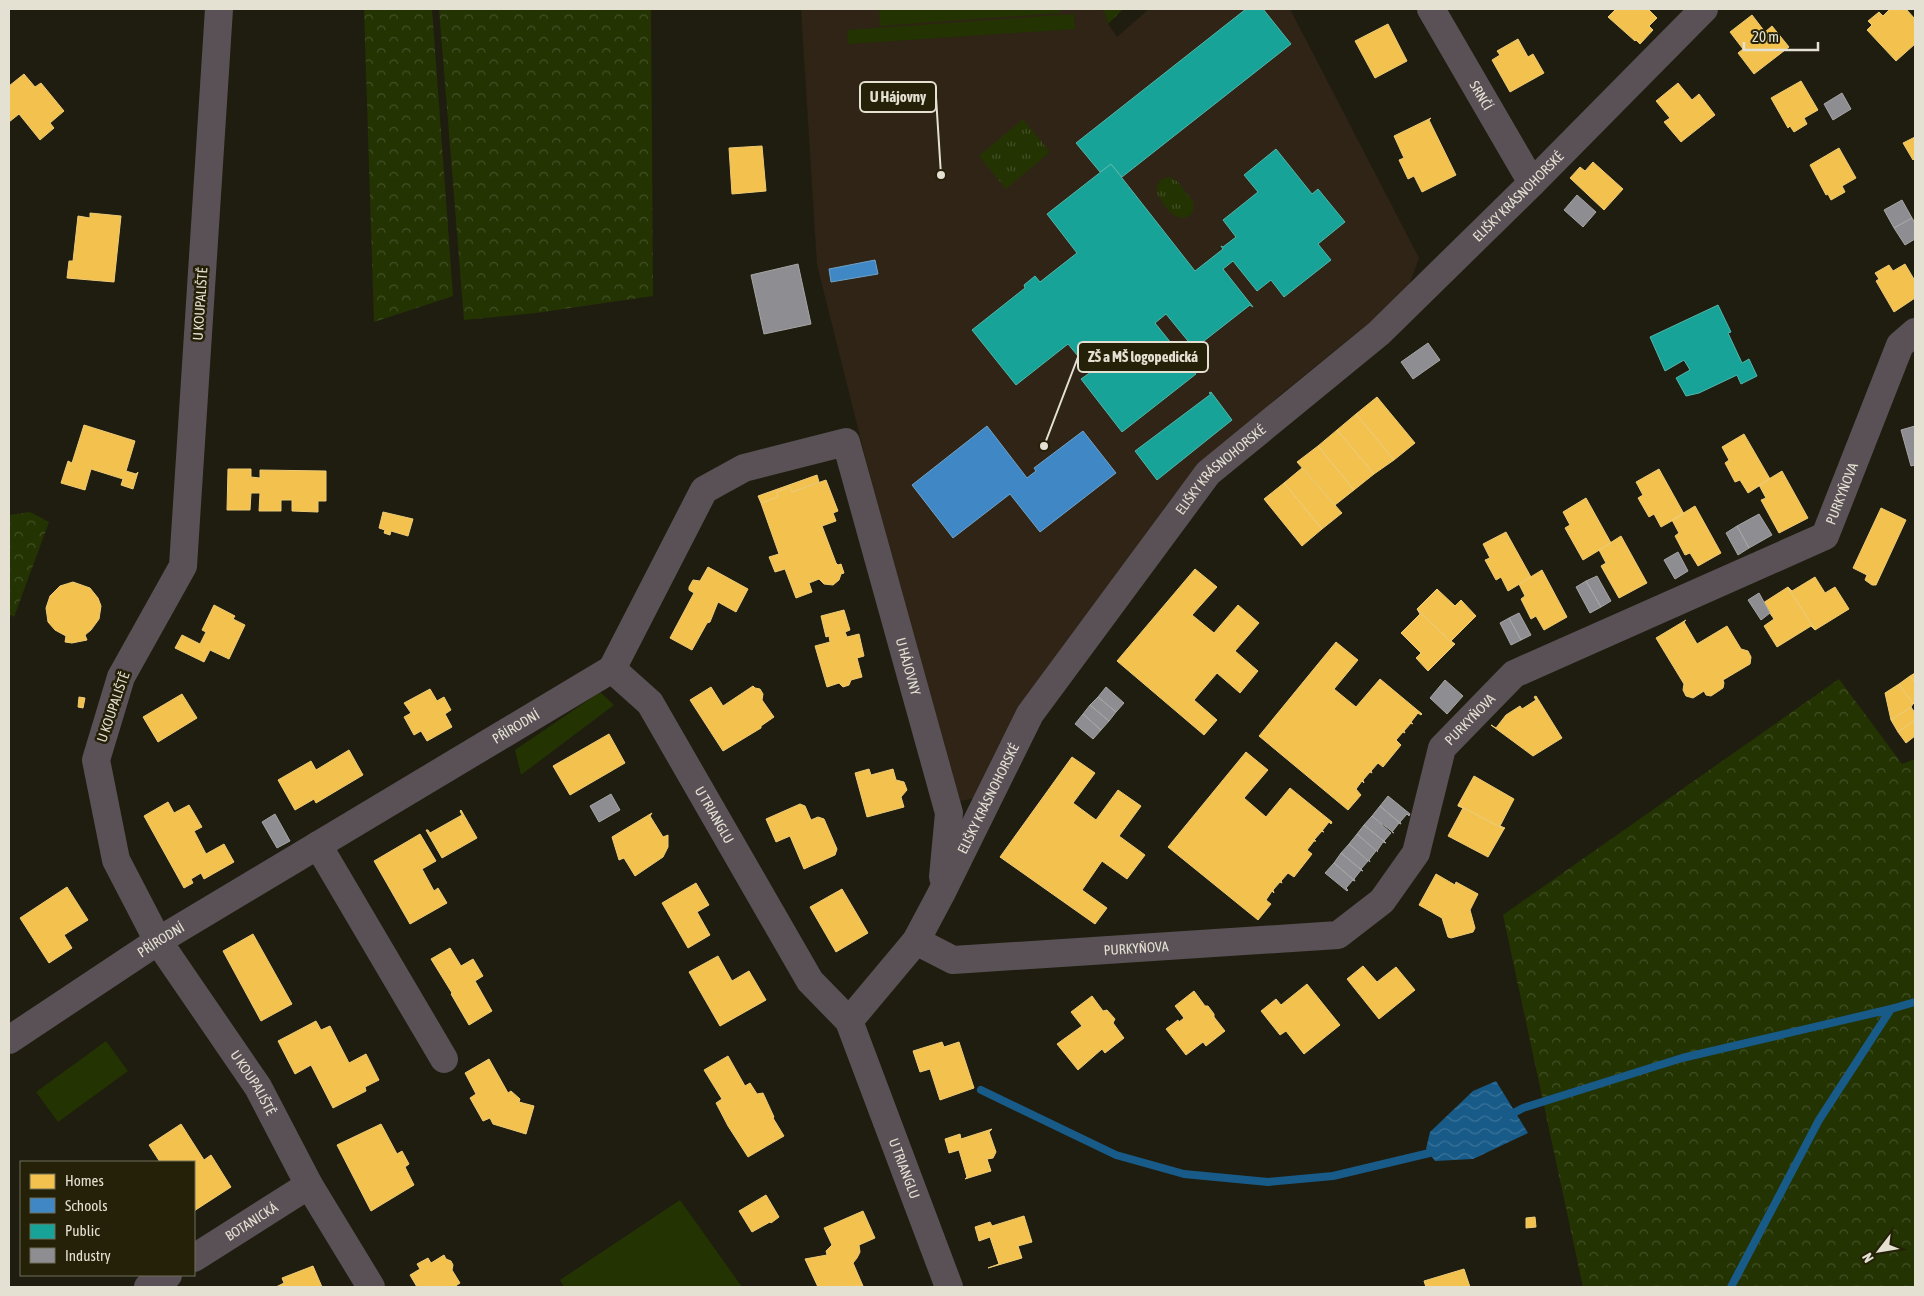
<svg xmlns="http://www.w3.org/2000/svg" width="1924" height="1296" font-family="'Asap Condensed',sans-serif">
<style>
.education{fill:#2f2416}
.grass{fill:#233302}
.forest{fill:url(#forest-crowns)}
.park{fill:url(#park-tufts)}
.water{fill:url(#water-waves)}
.homes{fill:#f2c14e;stroke:#eecb76}
.schools{fill:#3f88c5;stroke:#70a3c9}
.public{fill:#17a398;stroke:#54b6aa}
.industry{fill:#8d8d92;stroke:#a7a6a6}
.lines{fill:none;stroke-linecap:round;stroke-linejoin:round}
.stream{stroke:#185b89;stroke-width:8}
.minor{stroke:#595156;stroke-width:28}
.labels{text-anchor:middle;stroke-width:5;stroke-linejoin:round;paint-order:stroke}
.street-label{font-size:14px;fill:#e4e1d3;stroke:#252109}
.leader{fill:none;stroke:#e4e1d3;stroke-width:2}
.callout-dot{fill:#e4e1d3;stroke:#252109;stroke-width:2}
.callout{fill:#252109;stroke:#e4e1d3;stroke-width:2}
.callout-label{font-size:15px;text-anchor:middle;font-weight:bold;fill:#e4e1d3}
</style>
<defs>
<pattern id="forest-crowns" width="20" height="18" patternUnits="userSpaceOnUse" patternTransform="scale(1.25)"><rect width="20" height="18" fill="#233302"/><path d="M2 6a3 3 0 1 1 6 0M12 15a3 3 0 1 1 6 0" fill="none" stroke="#435026"/></pattern>
<pattern id="park-tufts" width="24" height="20" patternUnits="userSpaceOnUse" patternTransform="scale(1.25)"><rect width="24" height="20" fill="#233302"/><path d="M3 7l-1-3M5 7V3M7 7l1-3M15 17l-1-3M17 17v-4M19 17l1-3" fill="none" stroke="#435026"/></pattern>
<pattern id="water-waves" width="16" height="10" patternUnits="userSpaceOnUse" patternTransform="scale(1.25)"><rect width="16" height="10" fill="#185b89"/><path d="M0 5q4-4 8 0t8 0" fill="none" stroke="#397299"/></pattern>
</defs>
<rect width="100%" height="100%" fill="#1f1d0f"/>
<path class="education" d="M801 9H1103L1108 24 1117 37 1149 9H1290L1419 258 1406 293 1279 396 1173 496 1029 696 976 798 960 801 878 508 817 265Z"/>
<path class="grass" d="M879 9H1060V13L880 26Z
M1074 14 1075 29 848 44 847 30Z
M600 692 614 705 521 775 515 750Z
M106 1041 128 1071 58 1122 36 1092Z
M680 1200 742 1287H564L560 1280Z"/>
<path class="forest" d="M364 9H432L453 296 374 322Z
M439 9H651L653 296 536 313 464 320Z
M1103 9H1123L1108 24Z
M30 512 49 522 14 617 9 614V515Z
M1839 679 1902 764 1915 759V1287H1583L1503 915Z"/>
<path class="park" d="M1023 119 1050 152 1006 189 979 156Z
M1170 177 1178 182 1194 203 1193 212C1179 229 1163 205 1157 193 1156 183 1160 178 1170 177Z"/>
<path class="water" d="M1496 1081 1528 1133 1473 1159 1435 1161 1426 1149 1430 1132 1473 1091Z"/>
<path class="homes" d="M1616 9H1648L1657 18 1649 26 1653 30 1640 44 1636 40 1635 41 1608 17Z
M1890 9H1906L1915 19V44L1896 61 1867 30 1872 25 1868 21 1879 12 1883 16Z
M1752 15 1765 32 1772 26 1789 47 1754 74 1738 53 1743 49 1730 32Z
M1388 24 1407 61 1375 78 1355 41Z
M1518 39 1528 57 1533 54 1544 73 1510 92 1492 60 1500 55 1497 51Z
M24 74 35 87 41 83 64 111 50 123 54 128 40 140 19 114 9 122V86Z
M1801 81 1818 110 1804 118 1807 124 1794 132 1790 126 1788 128 1771 98Z
M1678 83 1692 100 1699 94 1715 115 1681 142 1664 122 1670 118 1656 101Z
M1431 118 1429 120 1456 175 1422 192 1414 176 1408 179 1399 160 1404 158 1394 136Z
M1915 137V158L1913 160 1903 143Z
M762 146 766 191 732 194 729 148Z
M1839 148 1856 178 1842 186 1845 192 1831 200 1828 194 1826 195 1810 165Z
M1593 162 1623 189 1604 210 1570 178 1580 167 1585 171Z
M90 213 121 216 114 282 67 278 69 261H73L78 216 90 218Z
M1905 264 1915 281V298L1894 312 1876 281 1879 279 1875 273 1889 265 1893 271Z
M1377 397 1415 443 1394 460 1356 414Z
M1356 414 1394 460 1374 474 1337 430Z
M84 425 135 441 126 471 136 474 138 472 133 489 121 485 123 479 91 469 85 490 61 483 68 461 72 463Z
M1337 430 1374 474 1354 490 1318 446Z
M1744 434 1770 479 1748 493 1740 480 1735 482 1725 463 1729 460 1722 447Z
M1318 446 1354 490 1335 505 1297 462Z
M1302 468 1342 513 1322 529 1284 483Z
M228 469H251V477L260 478V470L326 471V501H318V512L292 511V500H281V511H259L260 493H251L250 510H227Z
M1659 469 1684 514 1661 527 1654 514 1649 517 1638 498 1643 495 1636 482Z
M1782 471 1808 518 1779 533 1761 500 1766 498 1759 485Z
M817 475 819 482 792 492 790 487 777 492 778 497 761 503 758 496Z
M826 480 838 511 833 513 836 521 822 526 836 563 838 565 841 564 844 573 841 574 839 580 833 585 824 584 819 579 809 583 812 592 796 598 785 569 775 572 769 557 779 554 761 503 778 497 777 492 790 487 792 492Z
M1284 483 1322 529 1302 546 1264 499Z
M1586 498 1611 543 1583 560 1565 528 1570 525 1563 512Z
M1695 506 1721 553 1698 566 1690 553 1685 555 1675 536 1679 533 1672 520Z
M1881 508 1906 520 1876 585H1872L1865 580 1867 575 1853 568Z
M383 512 413 519 408 536 391 531 390 535 384 533 385 530 379 528Z
M1506 532 1531 577 1508 591 1501 577 1496 580 1485 560 1490 558 1483 544Z
M1621 536 1647 583 1619 598 1601 566 1606 563 1599 550Z
M708 567 748 589 736 612 718 602 710 622 707 623 692 650 670 638 694 593 689 590V587L693 580 700 581Z
M1195 569 1217 587 1192 615 1214 633 1238 605 1259 623 1235 651 1258 671 1240 693 1217 673 1194 700 1217 720 1204 735 1117 661Z
M1542 570 1567 617 1544 630 1536 616 1531 619 1521 599 1525 596 1519 584Z
M1815 577 1825 593 1835 587 1849 609 1815 630 1788 587 1792 591Z
M73 582 90 588 98 598 101 606 99 619 91 630 85 635 87 640 72 643 65 642 66 636 55 630 48 622 46 608 50 596 60 586Z
M1788 587 1815 630 1811 626 1777 647 1764 626 1774 619 1763 603Z
M1437 589 1455 606 1461 600 1476 616 1451 641 1455 644 1454 645 1417 609Z
M214 605 235 616 233 619 245 625 229 659 210 650 204 662 175 648 182 635 200 644 206 632 202 630Z
M1417 609 1454 645 1428 671 1416 658 1421 653 1401 633 1420 614Z
M844 610 850 630 845 632 847 637 859 634 864 656 857 658 862 677 851 680 849 685 843 687 839 683 827 687 815 646 830 642 829 636 826 637 821 616Z
M1686 620 1684 622 1697 644 1727 626 1741 649 1748 651 1751 657 1750 664 1723 680 1724 683 1723 688 1711 696 1706 695 1704 691 1693 698 1686 696 1683 690 1684 684 1656 638Z
M1336 642 1358 660 1334 689 1356 707 1380 679 1422 714 1421 715 1418 713 1411 722 1413 724 1411 723 1404 731 1405 733 1403 732 1396 740 1401 745 1383 767 1378 763 1371 771 1372 773 1370 772 1363 780 1364 783 1362 781 1356 789 1361 795 1348 810 1259 736Z
M1915 673V683L1910 676Z
M1910 676 1915 683V702L1913 704 1899 684Z
M1899 684 1913 704 1911 707 1891 720 1885 693Z
M753 686 755 688 760 689 763 694 762 700 774 717 761 726V728L723 751 690 700 711 687 723 706Z
M430 689 437 701 444 697 451 710 445 714 452 727 427 741 421 731 414 735 404 717 411 713 404 703Z
M182 694 197 718 158 742 143 717Z
M1536 696 1562 738 1533 756 1491 725 1496 728 1506 715 1520 706 1522 709 1536 700 1534 697Z
M79 697 85 698 83 708 78 707Z
M1911 707 1915 713V720L1898 732 1891 720Z
M1915 720V736L1906 743 1898 732Z
M609 734 625 763 570 795 553 766Z
M349 750 363 775 316 803 314 799 295 810 278 780 311 761 316 770Z
M1246 752 1268 770 1244 798 1266 817 1290 788 1332 822 1331 824 1329 822 1322 831 1324 832 1322 831 1314 840 1316 841H1314L1307 850 1312 854 1294 877 1288 873 1281 881 1282 883 1280 882 1273 890 1274 893 1272 891 1266 900 1271 904 1258 920 1168 847Z
M1072 757 1095 773 1073 803 1096 820 1118 790 1141 806 1119 836 1145 855 1127 879 1102 861 1082 890 1107 908 1095 924 1000 857Z
M869 769 871 775 893 769 896 780 904 782 907 790 901 797 904 807 867 817 855 773Z
M1474 776 1514 799 1500 826 1505 828 1504 829 1458 805Z
M168 802 174 813 189 805 202 827 194 831 206 854 224 844 234 862 204 879 201 873 191 879 193 883 184 888 144 816Z
M800 804 805 806 811 820 818 817 824 819 837 849 835 855 804 869 790 836 776 842 766 819Z
M1458 805 1504 829 1488 857 1448 836 1463 808 1458 806Z
M461 810 477 838 442 858 426 830H428L430 833 462 815 460 811Z
M652 813 650 816 663 837 668 835V847L663 857 635 876 624 858 619 860 612 837Z
M420 834 436 861 422 869 434 891 438 888 447 903 410 924 374 861Z
M1436 874 1455 885 1456 882 1478 894 1470 910 1475 928 1473 932 1451 938 1448 937 1442 918 1419 905Z
M696 883 709 905 697 912 710 935 688 948 662 903Z
M67 887 88 920 64 935 72 948 49 963 20 918Z
M842 889 868 933 836 952 810 907Z
M253 934 292 1004 261 1021 223 951Z
M450 948 461 966 473 959 483 976 475 981 492 1011 469 1025 451 994 452 993 431 959Z
M718 956 732 981 749 971 766 1000 720 1026 689 972Z
M1363 966 1377 982 1396 967 1415 990 1379 1019 1347 979Z
M1307 984 1340 1025 1304 1054 1286 1031 1280 1035 1261 1011 1276 999 1281 1005Z
M1194 991 1205 1006H1208L1214 1014V1017L1225 1031 1206 1046 1203 1042 1186 1055 1166 1029 1178 1020 1179 1022 1184 1018 1175 1006Z
M1092 996 1103 1011 1107 1010 1115 1019 1113 1023 1124 1038 1105 1053 1102 1049 1078 1070 1057 1044 1082 1026 1071 1012Z
M316 1021 321 1030 330 1026 349 1063 366 1054 379 1080 365 1087 366 1091 333 1108 311 1065 295 1074 278 1041Z
M942 1042 944 1047 959 1042 974 1088 940 1100 930 1069 920 1072 913 1051Z
M728 1056 745 1086 750 1083 757 1094 763 1093 774 1117 773 1118 784 1136 748 1157 728 1126 716 1103 722 1099 704 1070Z
M489 1059 508 1093 511 1091 520 1099 519 1102 534 1106 526 1134 493 1124 490 1118 483 1121 470 1098 476 1094 465 1073Z
M181 1124 204 1160 211 1155 231 1187 194 1211V1162H160L149 1145Z
M381 1124 397 1154 402 1151 409 1164 405 1167 414 1185 371 1211 337 1145Z
M992 1129 989 1132 996 1152 993 1158 987 1159 991 1171 965 1179 967 1177 959 1150 949 1153 945 1139 960 1134 961 1139Z
M766 1195 779 1217 771 1223 770 1222 752 1232 739 1211Z
M863 1211 875 1238 859 1245 860 1252 857 1258 853 1263 863 1286 818 1287 805 1259 827 1255 826 1251 832 1245 824 1228Z
M1024 1216 1032 1242 1018 1246 1022 1258 988 1268 999 1264 990 1237 979 1241 975 1227 990 1222 992 1226Z
M1535 1217 1536 1227 1526 1228V1218Z
M444 1255 446 1259 451 1261 453 1265 452 1270 460 1283 454 1287H417L410 1275 420 1269 417 1264 428 1258 431 1263Z
M313 1266 322 1287H276L284 1283 282 1278Z
M1464 1269 1470 1287H1426L1424 1281Z"/>
<path class="schools" d="M875 260 878 274 831 282 829 269Z
M987 426 1027 478 1036 471 1034 468 1083 431 1116 473 1040 532 1010 494 953 538 912 485Z"/>
<path class="public" d="M1246 9H1263L1291 44 1122 177 1111 164 1100 172 1076 143Z
M1276 149 1312 194 1318 189 1345 222 1318 244 1331 260 1284 297 1271 280 1257 291 1233 261 1223 269 1253 307 1250 305 1195 348 1197 352 1166 314 1155 323 1196 374 1122 432 1081 379 1091 372 1068 344 1016 385 972 330 1025 288 1024 285 1035 276 1040 282 1077 253 1047 214 1111 164 1195 271 1223 249 1221 246 1223 247 1236 237 1223 220 1258 192 1244 175Z
M1718 305 1731 332 1728 333 1742 363 1749 359 1757 376 1741 384 1737 375 1699 393 1686 396 1676 378 1690 370 1684 360 1665 371 1650 337Z
M1211 392 1232 420 1157 480 1135 451 1211 394 1209 393Z"/>
<path class="industry" d="M1842 93 1851 109 1833 120 1824 104Z
M1577 195 1596 212 1583 227 1564 210Z
M1902 200 1912 218 1894 228 1884 210Z
M1912 218 1915 223V239L1905 245 1894 228Z
M798 264 811 324 764 334 751 275Z
M1428 343 1440 360 1413 379 1401 362Z
M1915 426V465L1911 466 1901 430Z
M1759 514 1772 535 1749 548 1737 526Z
M1737 526 1749 548 1738 555 1726 533Z
M1678 552 1688 571 1675 579 1664 560Z
M1597 576 1611 601 1601 607 1586 581Z
M1586 581 1601 607 1590 613 1576 587Z
M1759 593 1770 613 1761 620 1748 600Z
M1519 613 1531 635 1521 640 1509 618Z
M1509 618 1521 640 1511 645 1500 623Z
M1445 680 1463 696 1447 714 1430 698Z
M1106 687 1124 703 1116 712 1098 697Z
M1098 697 1116 712 1109 721 1090 705Z
M1090 705 1109 721 1101 730 1083 714Z
M1083 714 1101 730 1093 739 1075 724Z
M611 794 620 810 599 822 590 806Z
M1388 796 1410 814 1409 816 1407 814 1400 822 1401 824 1380 806Z
M1380 806 1401 824 1399 823 1392 832 1394 833 1372 816Z
M275 814 290 841 277 848 262 822Z
M1372 816 1391 833 1384 841 1386 843 1364 825Z
M1364 825 1386 843 1383 842 1377 851 1378 852 1357 834Z
M1357 834 1376 851 1369 860 1370 862 1349 844Z
M1349 844 1368 861 1361 869 1363 871 1341 853Z
M1341 853 1363 871 1361 870 1354 879 1355 881 1334 863Z
M1334 863 1355 881 1353 880 1346 888 1348 890 1347 891 1325 873Z"/>
<g class="lines">
<path class="stream" d="M981 1090 1116 1155 1184 1174 1268 1182 1333 1176 1438 1151
M1506 1117 1523 1108 1682 1058 1891 1009 1915 1002
M1731 1287 1819 1120 1891 1009"/>
<g class="minor">
<path id="s1" d="M219 9 183 566 121 677 96 760 116 860 158 941 258 1087 309 1185 371 1287"/>
<path id="s2" d="M1431 9 1532 183"/>
<path id="s3" d="M612 669 704 490 744 468 846 442 949 813 943 877"/>
<path id="s4" d="M612 669 650 703 810 981 849 1021 949 1287"/>
<path d="M318 845 444 1059"/>
<path id="s5" d="M916 941 953 960 1338 935 1382 901 1416 853 1442 748 1514 674 1825 536 1900 345 1915 332"/>
<path id="s6" d="M849 1021 916 941 941 894 1030 714 1208 473 1379 333 1532 183 1704 9"/>
<path id="s7" d="M9 1040 158 941 612 669"/>
<path id="s8" d="M194 1258 309 1185"/>
<path d="M148 1287 168 1275"/>
</g>
</g>
<g class="labels">
<g class="street-label">
<text dy="5" stroke="none"><textPath href="#s2" startOffset="100">SRNČÍ</textPath></text>
<text dy="5" stroke="none"><textPath href="#s6" startOffset="1074">ELIŠKY KRÁSNOHORSKÉ</textPath></text>
<text transform="translate(200 304) rotate(-86)" y="5">U KOUPALIŠTĚ</text>
<text dy="5" stroke="none"><textPath href="#s6" startOffset="669">ELIŠKY KRÁSNOHORSKÉ</textPath></text>
<text dy="5" stroke="none"><textPath href="#s5" startOffset="1139">PURKYŇOVA</textPath></text>
<text dy="5" stroke="none"><textPath href="#s3" startOffset="585">U HÁJOVNY</textPath></text>
<text transform="translate(113 707) rotate(-71)" y="5">U KOUPALIŠTĚ</text>
<text dy="5" stroke="none"><textPath href="#s5" startOffset="690">PURKYŇOVA</textPath></text>
<text dy="5" stroke="none"><textPath href="#s7" startOffset="596">PŘÍRODNÍ</textPath></text>
<text dy="5" stroke="none"><textPath href="#s6" startOffset="264">ELIŠKY KRÁSNOHORSKÉ</textPath></text>
<text dy="5" stroke="none"><textPath href="#s4" startOffset="180">U TRIANGLU</textPath></text>
<text dy="5" stroke="none"><textPath href="#s7" startOffset="182">PŘÍRODNÍ</textPath></text>
<text dy="5" stroke="none"><textPath href="#s5" startOffset="225">PURKYŇOVA</textPath></text>
<text dy="5" stroke="none"><textPath href="#s1" startOffset="1136">U KOUPALIŠTĚ</textPath></text>
<text dy="5" stroke="none"><textPath href="#s4" startOffset="585">U TRIANGLU</textPath></text>
<text dy="5" stroke="none"><textPath href="#s8" startOffset="68">BOTANICKÁ</textPath></text>
</g>
</g>
<path class="leader" d="M941 175L936 97M1044 446L1078 357"/>
<g class="callout-dot">
<circle cx="941" cy="175" r="5"/>
<circle cx="1044" cy="446" r="5"/>
</g>
<g class="callout">
<rect x="860" y="82" width="76" height="30" rx="5"/>
<rect x="1078" y="342" width="130" height="30" rx="5"/>
</g>
<g class="callout-label">
<text x="898" y="102">U Hájovny</text>
<text x="1143" y="362">ZŠ a MŠ logopedická</text>
</g>
<rect width="1924" height="1296" fill="none" stroke="#e4e1d3" stroke-width="20"/>
<rect x="20" y="1161" width="175" height="115" fill="#252109" stroke="#716e5a"/>
<rect x="30" y="1174" width="25" height="15" fill="#f2c14e" stroke="#716e5a"/>
<text x="65" y="1186" font-size="15" fill="#e4e1d3">Homes</text>
<rect x="30" y="1198" width="25" height="15" fill="#3f88c5" stroke="#716e5a"/>
<text x="65" y="1211" font-size="15" fill="#e4e1d3">Schools</text>
<rect x="30" y="1224" width="25" height="15" fill="#17a398" stroke="#716e5a"/>
<text x="65" y="1236" font-size="15" fill="#e4e1d3">Public</text>
<rect x="30" y="1248" width="25" height="15" fill="#8d8d92" stroke="#716e5a"/>
<text x="65" y="1261" font-size="15" fill="#e4e1d3">Industry</text>
<g transform="translate(1879 1251) rotate(239)" stroke="#252109" stroke-width="4" paint-order="stroke">
<path d="M0-4L9 19L0 12L-9 19Z" fill="#e4e1d3"/>
<text y="-8" font-size="14" font-weight="bold" text-anchor="middle" fill="#e4e1d3">N</text>
</g>
<path d="M1744 42v8h74v-8" fill="none" stroke="#e4e1d3" stroke-width="2.5"/>
<text x="1752" y="42" font-size="15" fill="#e4e1d3" stroke="#252109" stroke-width="4" paint-order="stroke">20 m</text>
</svg>
